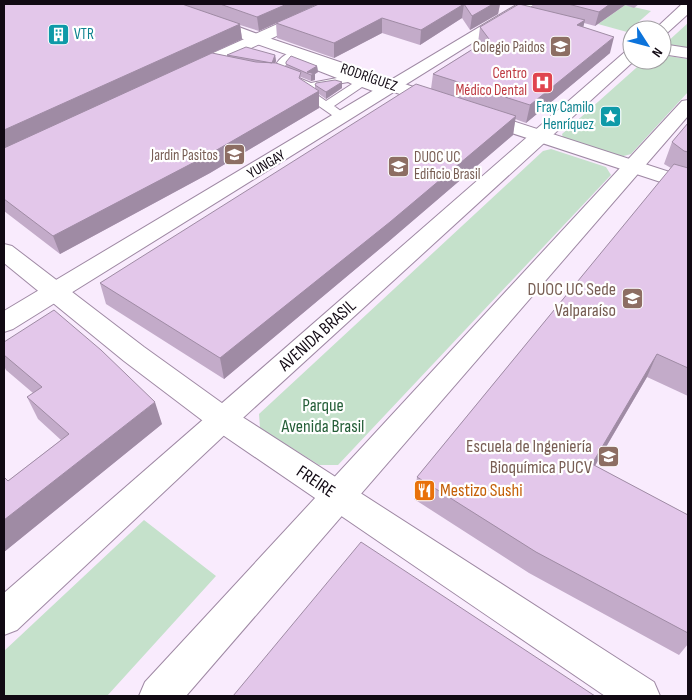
<svg xmlns="http://www.w3.org/2000/svg" width="692" height="700" font-family="'Sofia Sans Condensed',sans-serif">
<style>
.green{fill:#c5e1cb}
.lines{fill:none;stroke-linecap:round;stroke-linejoin:round}
.lane-casing{stroke:#9f89a4;stroke-width:2}
.street-casing{stroke:#9f89a4;stroke-width:2}
.secondary-casing{stroke:#9f89a4;stroke-width:2}
.lane{fill:#fff;fill-rule:evenodd}
.street{fill:#fff;fill-rule:evenodd}
.secondary{fill:#fff;fill-rule:evenodd}
.wall{fill:#c3abc9}
.shaded-wall{fill:#9f8ba4}
.building{fill:#e3c7ea;stroke:#9f8ba4}
.labels{text-anchor:middle;stroke-width:4.5;stroke-linejoin:round;paint-order:stroke}
.far-culture-label{font-size:15px;fill:#0d838f;stroke:#fff;text-anchor:start}
.far-education-label{font-size:15px;fill:#785e54;stroke:#fff;text-anchor:end}
.far-health-label{font-size:15px;fill:#be3a42;stroke:#fff;text-anchor:end}
.far-street-label{font-size:15px;fill:#110913;stroke:#fff}
.education-label{font-size:18px;fill:#785e54;stroke:#fff;text-anchor:end}
.street-label{font-size:18px;fill:#110913;stroke:#fff}
.park-label{font-size:18px;fill:#255e38;stroke:#fff}
.food-label{font-size:18px;fill:#c56008;stroke:#fff;text-anchor:start}
</style>
<rect width="100%" height="100%" fill="#f9ebfd"/>
<path class="green" d="M625 5 651 11 627 32 598 24Z
M688 23V51L667 46 666 43Z
M662 55 688 59V92L631 154 620 157 563 138 562 134 645 60H662Z
M551 149 606 167 611 175 338 465H319L260 428 259 414 543 151Z
M144 520 216 576 107 696H4V651Z"/>
<g class="lines">
<defs>
<path id="lane" d="M296 50 301 53 299 56 350 75 367 74 368 76 367 78 361 80 388 90 390 92 384 95 362 87 334 106 349 117 343 121 339 120 303 95 301 93 304 87 274 74C274 61 284 54 296 50ZM291 60 337 78 311 83 284 72V67ZM348 82 352 84 326 101 313 92 315 88Z"/>
<path id="street" d="M157 4H177L263 36 446 98 449 102 446 106 440 107 434 106 251 42 159 7Z
M479 110 688 178V191L472 120 470 116 472 112Z
M4 244 12 246 144 347 233 411 654 682 660 696H605L211 427 124 361 4 263Z"/>
<path id="secondary" d="M322 4H340L338 7 194 75H182L180 71 182 67Z
M518 4H535L13 329 4 332V311Z
M682 4H688V14L667 33 662 35V30H654Z
M662 44 688 48V58L662 54Z
M632 49V60H635L233 427 17 630 4 635V593L626 51Z
M688 100V116L186 696H139L145 682 682 101Z"/>
</defs>
<use href="#lane" class="lane-casing"/>
<use href="#street" class="street-casing"/>
<use href="#secondary" class="secondary-casing"/>
<use href="#lane" class="lane"/>
<use href="#street" class="street"/>
<use href="#secondary" class="secondary"/>
</g>
<path class="wall" d="M4 4H318L259 31 240 25 242 39 212 53 227 56V55H275L276 61 275 63 286 67V62L317 66 318 72 315 74V80L311 81 301 77V80L315 89V85L342 88 326 99 319 94V108L210 173 60 254 4 211Z
M319 4H500L498 14 470 30 462 18 420 45 382 33 334 58 277 38 276 23Z
M533 4H639L634 8 625 5 595 26 584 23 583 27 610 53 526 123 515 119 513 135 388 242 224 379 106 304 100 283 431 89 433 74 479 45 478 43 480 27 532 7Z
M688 123V396L647 377 595 466 688 515V644L679 655 529 573 414 499 417 477 671 168 664 164 672 142Z
M4 342 162 424 4 552V477L8 481 61 440 38 419 27 397 33 393 6 370 4 366Z"/>
<path class="shaded-wall" d="M287 4H318L259 31 257 17Z
M464 4 462 18 420 45 421 30Z
M493 4H500L498 14 470 30 472 16Z
M610 4H625V5L595 26 599 12Z
M382 18V33L334 58V43Z
M585 20 581 36 577 25Z
M240 24 242 39 4 150V130Z
M614 37 610 53 526 123 530 105Z
M275 55 276 61 272 69V63Z
M317 66 318 72 315 74V80L311 81V75L307 72Z
M342 82V88L326 99V92Z
M319 91V108L210 173 60 254 53 236Z
M516 116 513 135 388 242 224 379 220 358Z
M657 354 647 377 583 486 592 464Z
M155 402 162 424 4 552V520Z"/>
<path class="building" d="M4 4H182L240 24 4 130Z
M220 4H287L257 17Z
M319 4H493L472 16 464 4 421 30 382 18 334 43 276 23Z
M519 4 585 20 577 25 614 37 530 105 433 74 489 39 480 27Z
M568 4H610L599 12Z
M246 47 275 55 272 63 227 55Z
M212 53 256 62 276 63 301 72 299 78 319 91 208 155 53 236 4 199V148Z
M291 56 317 66 307 72 315 74 311 75 286 64V62Z
M335 80 342 82 326 92 315 85 316 83Z
M416 84 516 116 390 222 220 358 100 283Z
M688 123V152L684 151 672 142Z
M674 164 688 168V368L657 354 592 464 688 515V633L536 552 417 477Z
M54 310 101 350 155 402 4 520V477L8 481 69 434 27 397 42 387 4 355V342Z
M361 542 595 696H233Z"/>
<defs>
<symbol id="building-square" viewBox="-11 -11 22 22"><rect x="-9" y="-9" width="18" height="18" rx="4" fill="#0f9aa8" stroke="#fff"/><path d="M-4-6H4V6H1V3H-1V6H-4ZM-2.5-4.3h1.7v1.8h-1.7ZM.8-4.3h1.7v1.8H.8ZM-2.5-1h1.7V.8h-1.7ZM.8-1h1.7V.8H.8Z" fill="#fff"/></symbol>
<symbol id="school-square" viewBox="-11 -11 22 22"><rect x="-9" y="-9" width="18" height="18" rx="4" fill="#8d6e63" stroke="#fff"/><path d="M0-5L7-2L0 1L-7-2ZM-4 1L0 2.5L4 1V4Q0 6-4 4Z" fill="#fff"/></symbol>
<symbol id="hospital-square" viewBox="-11 -11 22 22"><rect x="-9" y="-9" width="18" height="18" rx="4" fill="#e0444e" stroke="#fff"/><path d="M-5-5h3v3.5h4V-5h3V5h-3V1.5h-4V5h-3Z" fill="#fff"/></symbol>
<symbol id="sight-square" viewBox="-11 -11 22 22"><rect x="-9" y="-9" width="18" height="18" rx="4" fill="#0f9aa8" stroke="#fff"/><path d="M0-6L1.8-2.2L6-1.7L2.9 1.2L3.7 5.4L0 3.3L-3.7 5.4L-2.9 1.2L-6-1.7L-1.8-2.2Z" fill="#fff"/></symbol>
<symbol id="university-square" viewBox="-11 -11 22 22"><rect x="-9" y="-9" width="18" height="18" rx="4" fill="#8d6e63" stroke="#fff"/><path d="M0-5L7-2L0 1L-7-2ZM-4 1L0 2.5L4 1V4Q0 6-4 4Z" fill="#fff"/></symbol>
<symbol id="restaurant-square" viewBox="-11 -11 22 22"><rect x="-9" y="-9" width="18" height="18" rx="4" fill="#e8710a" stroke="#fff"/><path d="M-5-6h1v4h1v-4h1v4h1v-4h1v5L-1.5 .5V6h-2V.5L-5-1ZM5-6V6H3V1.5H1.5Q1.5-4 5-6Z" fill="#fff"/></symbol>
</defs>
<g fill-rule="evenodd">
<use href="#building-square" x="46" y="22" width="25" height="25"/>
<use href="#school-square" x="548" y="34" width="25" height="25"/>
<use href="#hospital-square" x="530" y="70" width="25" height="25"/>
<use href="#sight-square" x="598" y="104" width="25" height="25"/>
<use href="#school-square" x="222" y="142" width="25" height="25"/>
<use href="#university-square" x="386" y="154" width="25" height="25"/>
<use href="#university-square" x="620" y="286" width="25" height="25"/>
<use href="#university-square" x="596" y="444" width="25" height="25"/>
<use href="#restaurant-square" x="412" y="478" width="25" height="25"/>
</g>
<g class="labels">
<g class="far-culture-label">
<text x="74" y="39">VTR</text>
<text x="594" y="112" text-anchor="end">Fray Camilo<tspan x="594" dy="17">Henríquez</tspan></text>
</g>
<g class="far-education-label">
<text x="545" y="52">Colegio Paidos</text>
<text x="218" y="160">Jardin Pasitos</text>
<text x="414" y="162" text-anchor="start">DUOC UC<tspan x="414" dy="17">Edificio Brasil</tspan></text>
</g>
<g class="far-health-label">
<text x="527" y="78">Centro<tspan x="527" dy="17">Médico Dental</tspan></text>
</g>
<g class="far-street-label">
<text transform="translate(369 77) rotate(19)" y="5">RODRÍGUEZ</text>
<text transform="translate(266 164) rotate(-31)" y="5">YUNGAY</text>
</g>
<g class="education-label">
<text x="616" y="295">DUOC UC Sede<tspan x="616" dy="21">Valparaíso</tspan></text>
<text x="592" y="452">Escuela de Ingeniería<tspan x="592" dy="21">Bioquímica PUCV</tspan></text>
</g>
<g class="street-label">
<text transform="translate(317 335) rotate(-42)" y="6">AVENIDA BRASIL</text>
<text transform="translate(316 481) rotate(34)" y="6">FREIRE</text>
</g>
<g class="park-label">
<text x="323" y="411">Parque<tspan x="323" dy="21">Avenida Brasil</tspan></text>
</g>
<g class="food-label">
<text x="440" y="496">Mestizo Sushi</text>
</g>
</g>
<rect width="692" height="700" fill="none" stroke="#110913" stroke-width="10"/>
<g transform="translate(647 45) rotate(126)"><circle r="24" fill="#ffffff" stroke="#a09da1"/>
<path d="M0-4L9 19L0 12L-9 19Z" fill="#0c73db"/>
<text y="-8" font-size="14" font-weight="bold" text-anchor="middle" fill="#110913">N</text>
</g>
</svg>
